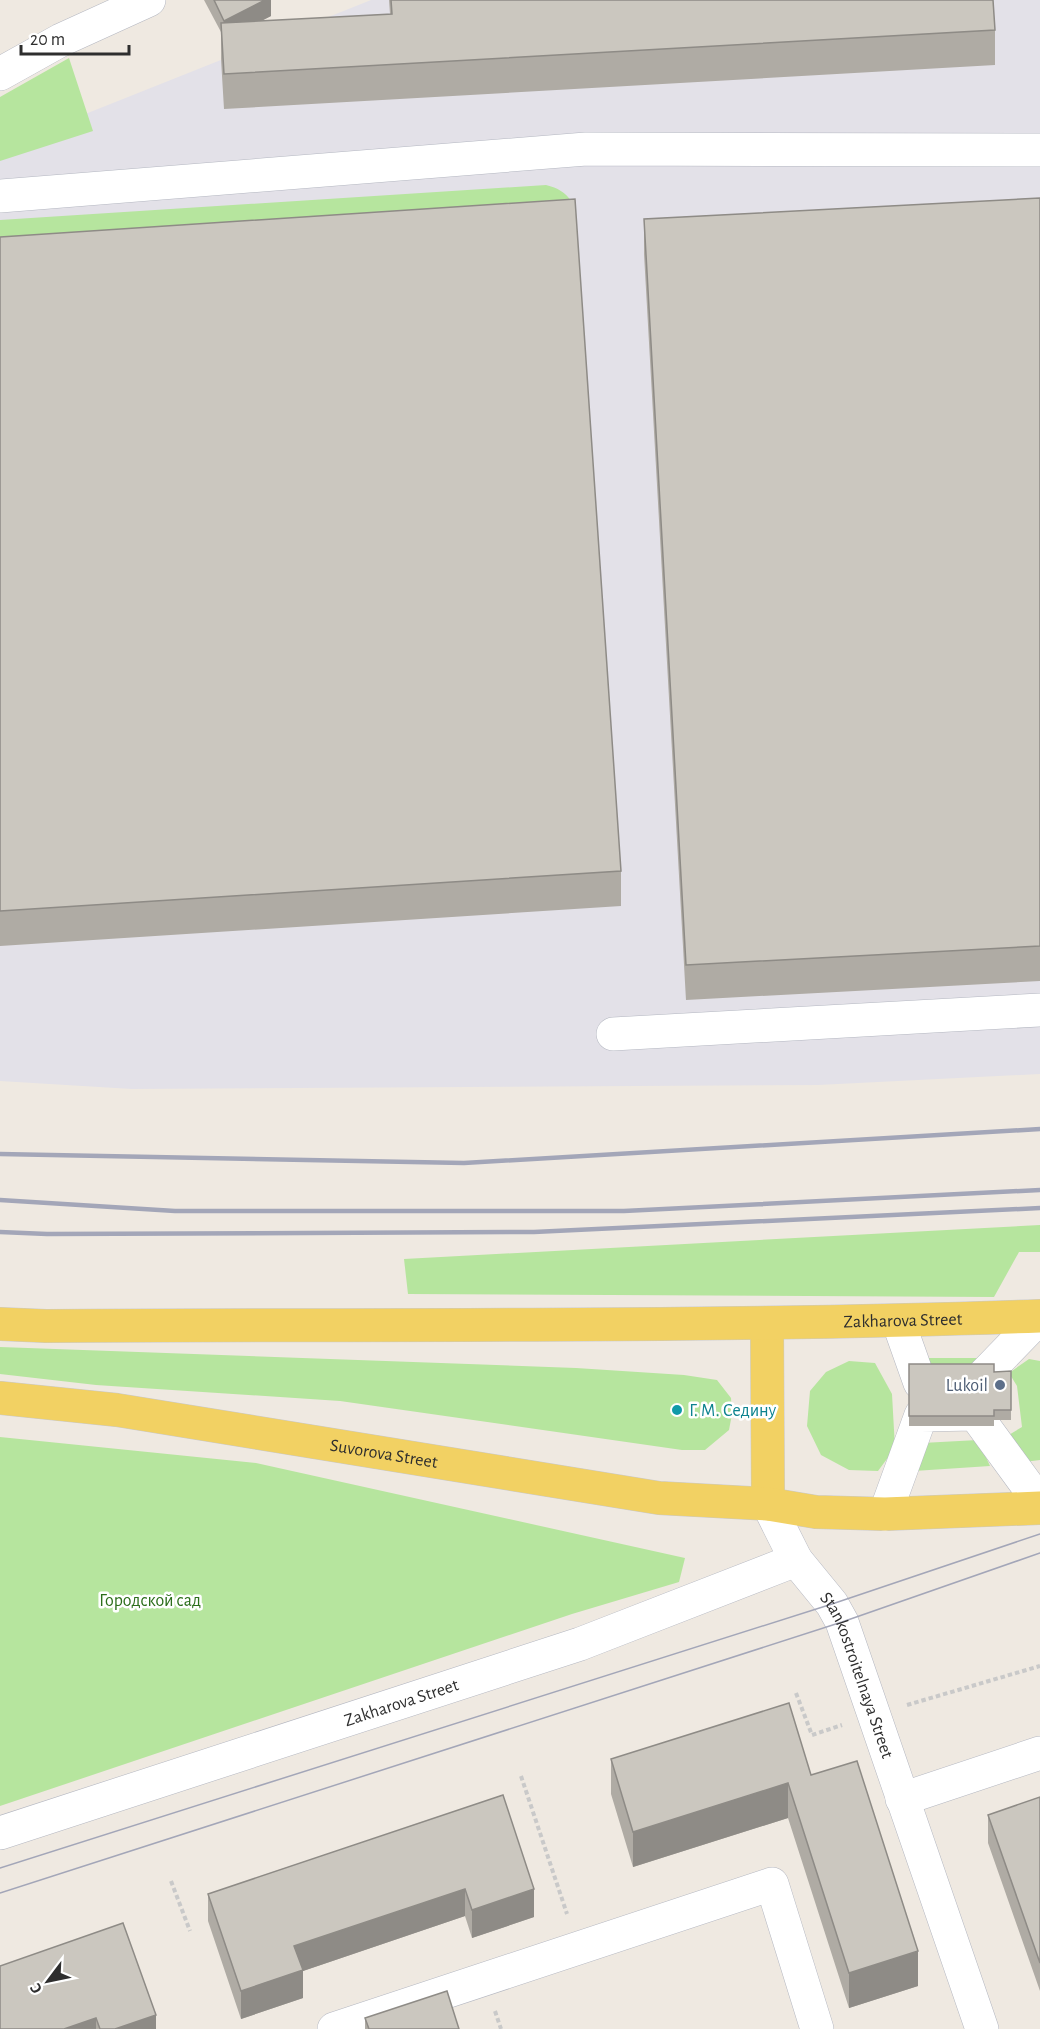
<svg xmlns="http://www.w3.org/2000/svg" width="1040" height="2029" font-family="'Alegreya Sans',sans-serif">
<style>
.industrial{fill:#e3e1e8}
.green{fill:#b6e59e}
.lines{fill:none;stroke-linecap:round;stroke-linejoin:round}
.minor-casing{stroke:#b4b7c1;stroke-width:34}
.major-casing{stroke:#c9c9c9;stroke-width:34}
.path{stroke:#c9c9c9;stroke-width:4;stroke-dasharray:4.5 3;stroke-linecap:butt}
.minor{stroke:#fff;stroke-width:33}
.major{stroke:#f2d163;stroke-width:33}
.tram{stroke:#a3a6b8;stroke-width:1.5}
.rail{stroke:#a3a6b8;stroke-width:4.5}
.wall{fill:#afaba4}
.shaded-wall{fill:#8e8b86}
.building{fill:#cbc7bf;stroke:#8e8b86;stroke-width:1.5}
.service-dot{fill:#5c6f8a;stroke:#fff;stroke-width:2}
.culture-dot{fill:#0f9aa8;stroke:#fff;stroke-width:2}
.labels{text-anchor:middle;stroke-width:5;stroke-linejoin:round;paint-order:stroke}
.street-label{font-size:18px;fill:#2e2e2e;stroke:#fff}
.service-label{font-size:18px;fill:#4e5e75;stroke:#fff;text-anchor:end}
.culture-label{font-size:18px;fill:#0d838f;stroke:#fff;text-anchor:start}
.park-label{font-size:18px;fill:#2c6e1b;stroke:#fff}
</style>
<rect width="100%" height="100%" fill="#efe9e1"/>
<path class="industrial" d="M371 0H1040V1074L818 1085 132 1089 0 1081V148Z"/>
<path class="green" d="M69 58 93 131 0 161V97Z
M546 185C558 188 565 192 572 202L0 243V220Z
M1040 1225V1252H1019L994 1297 408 1294 404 1259Z
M0 1347 576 1368 684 1375 717 1380 731 1398 732 1414 729 1430 705 1450H682L340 1401 96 1385 0 1374Z
M923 1358H981L974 1365 932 1366Z
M1029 1359 1040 1361V1460L1015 1463 1007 1436 1022 1427 1017 1386 1009 1373Z
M849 1361 875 1363 892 1394 895 1448 878 1471 849 1470 821 1455 807 1426 810 1391 826 1372Z
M0 1437 256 1463 685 1558 679 1582 572 1614 0 1806Z
M978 1440 990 1466 914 1471 922 1443Z"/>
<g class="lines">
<defs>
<g id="minor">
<path d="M0 74 61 40 149 0"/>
<path d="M0 196 586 149 1040 150"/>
<path d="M613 1034 1040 1010"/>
<path d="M898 1321 920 1383 977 1382 1040 1317"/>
<path id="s1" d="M768 1504 796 1560 832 1604 842 1622 982 2029"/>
<path d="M885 1514 921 1415 975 1414 1040 1503"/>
<path d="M902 1799 1040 1753"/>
<path id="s2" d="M0 1833 580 1644 796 1560"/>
<path d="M334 2029 772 1884 817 2029"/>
</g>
<g id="major">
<path d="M767 1323 768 1504"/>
<path id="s3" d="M0 1324 46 1326C377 1324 709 1328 1040 1316"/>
<path id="s4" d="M0 1398 117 1410 659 1498 768 1504 816 1512 885 1514 1040 1508"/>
</g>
</defs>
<use href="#minor" class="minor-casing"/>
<use href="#major" class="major-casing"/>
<path class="path" d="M796 1693 812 1735 842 1725
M907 1705 1040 1666
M521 1776 567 1914
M171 1881 190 1931
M495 2011 501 2029"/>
<use href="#minor" class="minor"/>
<use href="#major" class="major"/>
<path class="tram" d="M0 1868 832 1604 1040 1534
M0 1893 842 1622 1040 1553"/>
<path class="rail" d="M0 1154 464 1163 1040 1129
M0 1200 175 1211H624L1040 1190
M0 1232 47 1234 534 1232 1040 1208"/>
</g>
<path class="wall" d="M204 0H271V16L261 21 390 14 389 0H993L995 30V65L224 109 221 59V32Z
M1040 198V981L686 1000 644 254V219Z
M0 237 621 871V906L0 946Z
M909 1364 994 1372 1011 1371V1420H994V1426H909Z
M611 1759 811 1775 918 1986 849 2008 788 1818 633 1867 611 1794Z
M503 1795 534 1917 472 1938 465 1916 303 1971V1998L241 2019 208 1921V1894Z
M1040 1797V1991L988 1843V1815Z
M0 1966 156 2029H0Z
M365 2018 459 2029H365Z"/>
<path class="shaded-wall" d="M265 0H271V16L224 40V21Z
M788 1783V1818L633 1867V1832Z
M465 1889V1916L303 1971V1998L241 2019V1991L294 1946Z
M534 1889V1917L472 1938V1910Z
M918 1951V1986L849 2008V1973Z
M156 2015V2029H115Z
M96 2018V2029H64Z"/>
<path class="building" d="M214 0H265L224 21Z
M391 0H993L995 30 224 74 221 23 392 14Z
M1040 198V946L686 965 644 219Z
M575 199 621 871 0 911V237Z
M909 1364H994V1372L1011 1371V1410H994V1416H909Z
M789 1703 811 1775 857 1761 918 1951 849 1973 788 1783 633 1832 611 1759Z
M503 1795 534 1889 472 1910 465 1889 294 1946 303 1970 241 1991 208 1894Z
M1040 1797V1963L988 1815Z
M123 1923 156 2015 115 2029H100L96 2018 64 2029H0V1966Z
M447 1991 459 2029H369L365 2018Z"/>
<circle class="service-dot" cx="1000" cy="1385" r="6"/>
<circle class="culture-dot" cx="677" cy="1410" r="6"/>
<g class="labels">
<g class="street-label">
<text dy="6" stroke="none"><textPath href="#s3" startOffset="903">Zakharova Street</textPath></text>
<text dy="6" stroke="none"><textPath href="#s4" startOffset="388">Suvorova Street</textPath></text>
<text dy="6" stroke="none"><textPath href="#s1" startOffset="195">Stankostroitelnaya Street</textPath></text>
<text dy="6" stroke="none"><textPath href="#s2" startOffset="422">Zakharova Street</textPath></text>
</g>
<g class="service-label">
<text x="988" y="1391">Lukoil</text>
</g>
<g class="culture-label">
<text x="689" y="1416">Г. М. Седину</text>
</g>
<g class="park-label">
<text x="150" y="1606">Городской сад</text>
</g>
</g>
<g transform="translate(48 1981) rotate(238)" stroke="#ffffff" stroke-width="4.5" paint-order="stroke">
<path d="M0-4.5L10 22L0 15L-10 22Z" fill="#2e2e2e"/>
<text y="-9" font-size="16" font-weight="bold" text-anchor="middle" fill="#2e2e2e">С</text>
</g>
<path d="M21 45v9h108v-9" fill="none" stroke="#2e2e2e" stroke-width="3"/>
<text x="30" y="45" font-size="18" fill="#2e2e2e" stroke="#ffffff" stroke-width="4.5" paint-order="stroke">20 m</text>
</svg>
